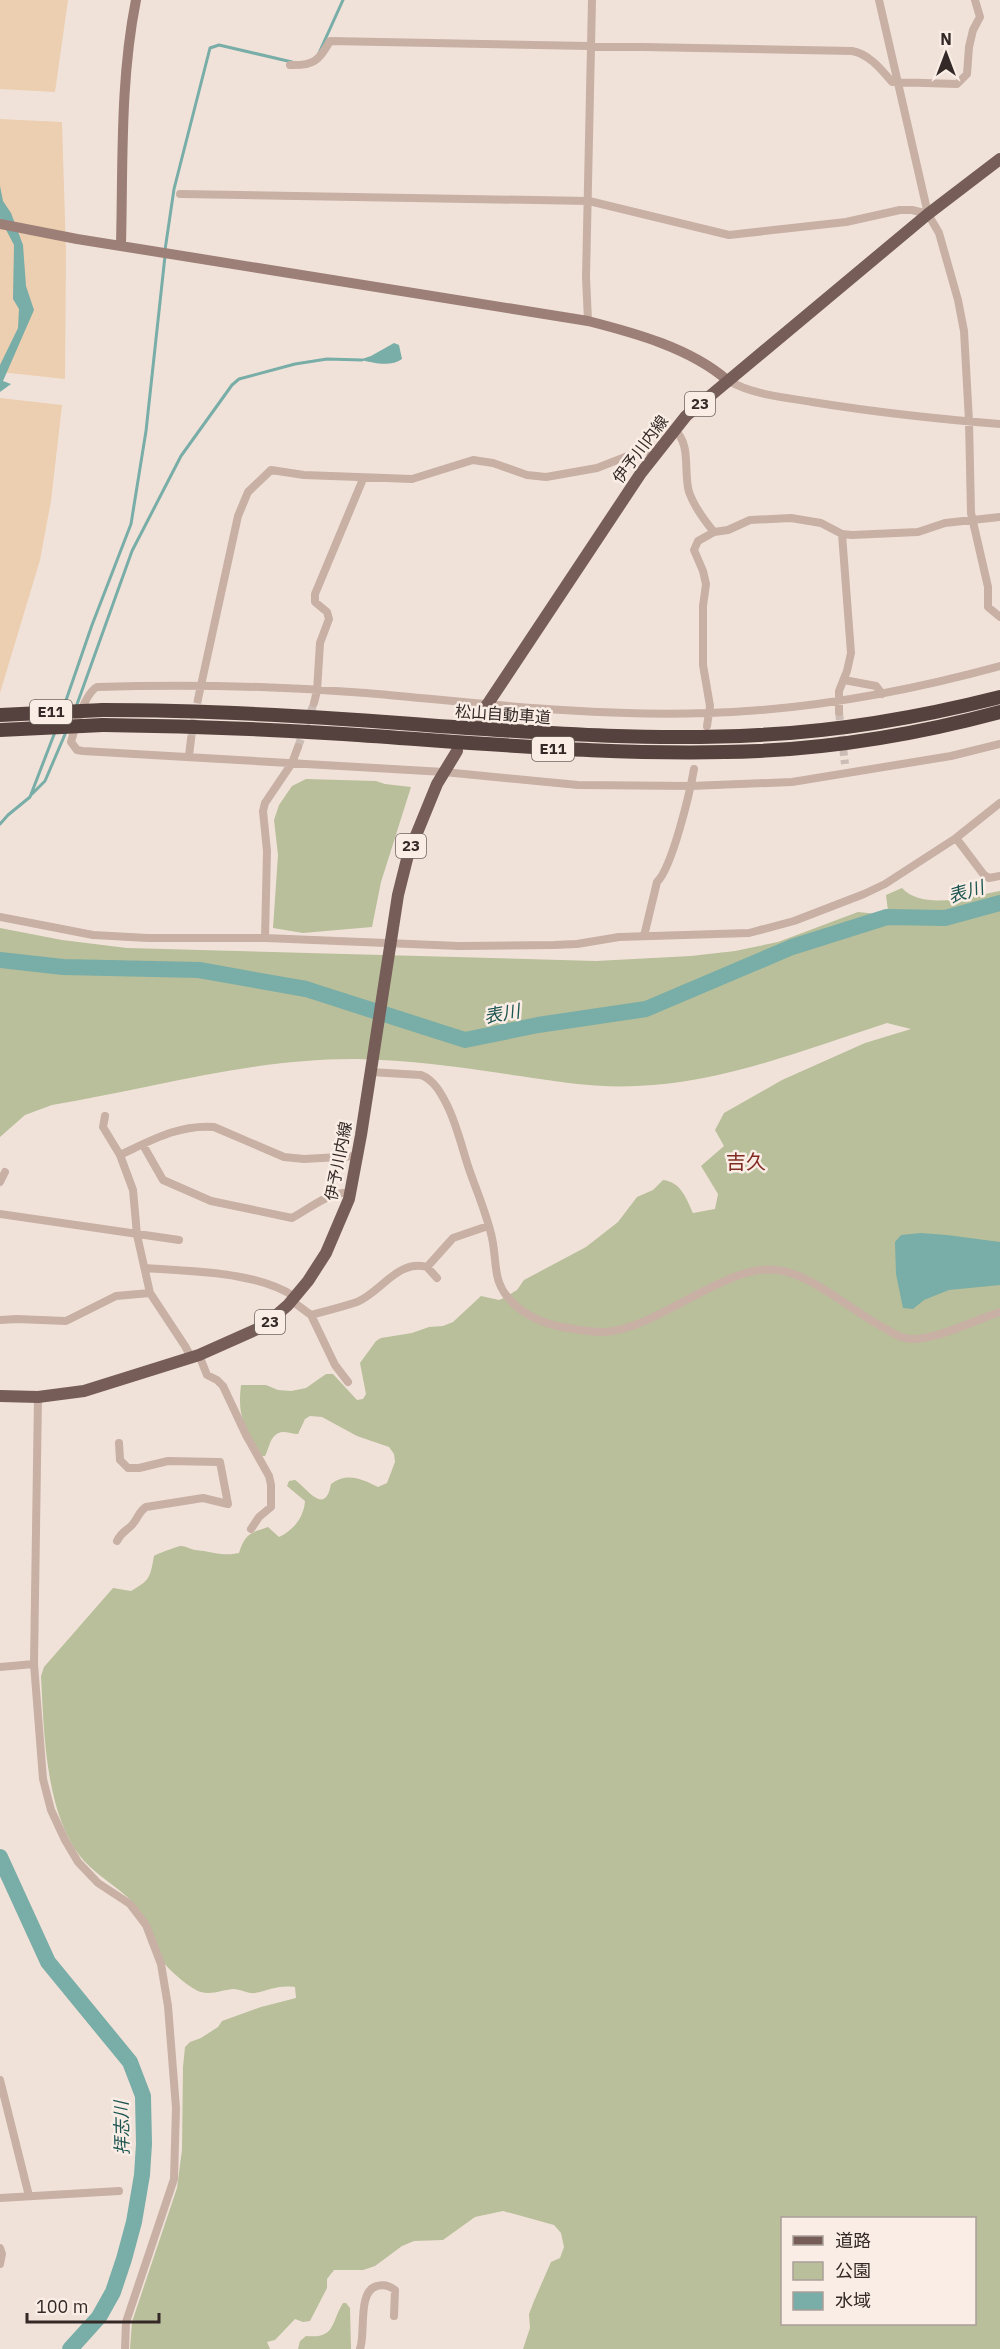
<svg xmlns="http://www.w3.org/2000/svg" width="1000" height="2349" font-family="'IBM Plex Sans','Noto Sans JP',sans-serif">
<style>
.green{fill:#b8bf9a;fill-rule:evenodd}
.sand{fill:#ecceb0}
.water{fill:#79ada7}
.lines{fill:none;stroke-linecap:round;stroke-linejoin:round}
.stream{stroke:#79ada7;stroke-width:3}
.river{stroke:#79ada7;stroke-width:16}
.street-tunnel{stroke:#cbbdb5;stroke-width:8;stroke-dasharray:8 4;stroke-linecap:butt}
.street{stroke:#c8b0a5;stroke-width:8}
.secondary{stroke:#9c7f77;stroke-width:10}
.primary{stroke:#765d58;stroke-width:12}
.highway{stroke:#55413e;stroke-width:14}
.highway-bridge{stroke:#55413e;stroke-width:14}
.labels{text-anchor:middle;stroke-width:5;stroke-linejoin:round;paint-order:stroke}
.shield{fill:#f9ede5;stroke:#6f645f;stroke-width:1.5}
.shield-label{font-size:15px;font-weight:bold;fill:#342926}
.street-label{font-size:16px;fill:#342926;stroke:#f9ede5}
.water-label{font-size:18px;font-style:italic;fill:#1d5550;stroke:#f9ede5}
.quarter-label{font-size:20px;fill:#812a21;stroke:#f9ede5}
</style>
<rect width="100%" height="100%" fill="#f1e2d9"/>
<path class="green" d="M306 779 376 781 385 784 411 787 381 882 372 927 303 933 273 928 278 855 274 820 279 805 292 786Z
M902 888C923 911 972 896 1000 891V2349H523L530 2328 529 2314 534 2301 551 2262 560 2258 564 2247 561 2233 554 2225 503 2211 475 2217 443 2240 414 2241 402 2246 375 2266 363 2270H334L327 2279V2288L310 2321 303 2322 295 2319 275 2340 267 2342 270 2349H130L132 2322 177 2188 182 2150 183 2067 185 2047 190 2042 201 2038 218 2027 222 2021 261 2007 296 1998 295 1987C276 1985 271 1990 255 1993 248 1994 240 1989 233 1989 222 1990 212 1995 201 1992 192 1990 167 1969 163 1961 155 1946 153 1929 143 1915 126 1889 98 1879 80 1856 45 1811 44 1731 41 1676L44 1667 113 1588 131 1591C150 1580 150 1578 154 1556 157 1554 178 1546 181 1546 186 1546 190 1549 195 1550 211 1551 222 1557 239 1553 245 1534 250 1533 268 1527L279 1537C294 1530 304 1517 305 1501L287 1486 289 1481 295 1480C307 1488 325 1517 331 1484 347 1472 362 1479 378 1487L387 1483 395 1462 394 1454 389 1447 357 1436 322 1417 310 1416 305 1419 298 1434C293 1434 288 1432 283 1432 270 1433 270 1447 265 1456H262C245 1427 237 1419 241 1385H266L278 1390 291 1391 306 1388 326 1374H333L357 1400 363 1399 366 1394 360 1363 376 1341 381 1338 412 1333 429 1327 443 1326 453 1322 481 1296 499 1300 504 1298 517 1290 524 1280 586 1247 618 1222 637 1197 653 1190 663 1180C681 1182 686 1198 693 1213L715 1209 718 1194 701 1166 724 1146 715 1130 724 1113 782 1080 865 1043 911 1029 887 1023C806 1049 723 1083 637 1086 597 1088 559 1082 520 1076 466 1068 411 1060 357 1059 254 1058 153 1088 52 1105L25 1115 0 1137V928L62 940 127 948 596 961 691 956 735 951 778 942 858 912 877 914 888 911 886 895ZM782 2218H974V2324H782Z
M343 2303H346L350 2308 351 2349H298L300 2341 306 2336C336 2339 331 2322 343 2303Z"/>
<path class="sand" d="M0 0H68L55 92 0 89Z
M0 119 62 122 66 252 65 379 0 372Z
M0 398 62 405 51 501 40 560 0 693Z"/>
<path class="water" d="M0 186 3 201 11 213 23 245 26 286 34 310 3 381 11 384 0 392V365L18 328 19 309 13 299 14 245 0 218Z
M394 343 399 345 402 359C390 368 372 362 359 360L371 356Z
M921 1233 947 1235 1000 1242V1285L949 1290 924 1300 913 1309 903 1308 896 1274 895 1242 901 1235Z"/>
<g class="lines">
<path class="stream" d="M319 53 343 0
M165 250 174 189 210 48 219 45 292 62
M64 706 92 625 131 524 146 431 165 256
M76 707 132 551 181 456 232 385 239 379 295 364 327 359 362 360
M32 794 45 781 66 732
M0 824 8 815 30 797 55 732"/>
<path class="river" d="M0 960 63 967 199 970 306 989 465 1040 538 1025 646 1009 792 947 887 917 945 918 1000 903
M0 1857 48 1962 130 2062 143 2096 144 2144 142 2175 134 2222 124 2259 113 2292 99 2317 70 2349"/>
<path class="street-tunnel" d="M839 712 845 764
M191 739 198 699
M298 747 314 703"/>
<path class="street" d="M879 0 928 214 939 233 958 300 964 331 969 421 971 513 988 587V607L1000 617
M290 65C313 66 319 61 330 41L852 51C869 54 881 69 892 82L957 84 967 74 969 47 973 30 980 17 975 0
M180 194 589 201 729 235 846 222 900 210H912L928 214
M588 321 586 277 592 0
M727 380C753 395 783 397 812 402 874 412 937 419 1000 424
M674 429C692 445 683 471 689 492 694 506 704 520 714 532L728 530 750 520 791 518 821 523 842 534 852 535 918 532 945 523 1000 517
M1000 666C905 692 807 710 708 713 593 717 479 703 366 693 277 686 186 684 97 687 85 693 74 729 71 742L77 750 83 751 444 772 578 785 691 786 792 782 951 756 1000 744
M844 680 876 686 882 694
M198 699 238 516 248 492 271 470 304 475 412 479 473 460 493 463 527 475 546 477 597 468 643 450 654 454
M314 703 317 691 320 643 329 619 327 612 315 602V594L363 479
M839 712V691L847 671 851 653 842 534
M707 726 710 706 703 665V606L706 584 703 571 694 550 698 541 714 532
M298 747 292 763 265 803 263 811 267 851 265 938 459 946 554 945 577 944 619 937 749 933 794 921 864 894 885 884 956 838 1000 803
M189 756 191 739
M956 838 984 875 989 878 1000 876
M0 917 93 935 148 938H265
M644 936 657 882C672 868 690 792 694 769
M370 1072 421 1075C434 1080 441 1093 447 1105 457 1125 462 1148 469 1169 477 1192 487 1215 492 1238 498 1266 491 1283 515 1305 529 1318 549 1325 568 1328 579 1330 592 1332 604 1332 659 1329 725 1263 777 1270 813 1274 855 1314 888 1330 893 1333 899 1337 905 1338 928 1344 977 1319 1000 1312
M105 1116 103 1127 120 1155 133 1190 137 1235 150 1293 185 1346 191 1357
M143 1145 163 1180 211 1201 292 1218C309 1209 331 1190 351 1193
M120 1155C150 1141 179 1124 214 1127L284 1157 304 1159 358 1156
M0 1182 5 1172
M0 1214 179 1240
M427 1267 453 1238 488 1226
M146 1268C191 1272 257 1271 295 1297
M292 1301 311 1315 335 1365 348 1382
M311 1315C326 1311 342 1307 357 1302 381 1292 398 1259 427 1267L437 1278
M0 1320 17 1319 66 1321 116 1296 150 1293
M199 1355 207 1375 217 1380 223 1386 246 1435 269 1476 271 1485V1507L259 1517 251 1529
M38 1397 34 1664 43 1779 51 1810 65 1840 78 1862 98 1883 130 1904 146 1925 161 1964 168 2006 176 2108 174 2179 126 2322 125 2349
M117 1541C121 1533 124 1532 130 1527 137 1521 138 1512 146 1507L203 1498 228 1504 220 1462 168 1461 139 1468H128L120 1460 119 1443
M0 1667 34 1664
M0 2080 29 2196
M0 2198 119 2191
M0 2248 2 2254 0 2264
M360 2349C366 2333 357 2291 377 2286 384 2284 390 2286 395 2290L394 2316"/>
<path class="secondary" d="M0 224 77 239 588 321C635 333 690 348 727 380
M121 245C123 163 120 80 136 0"/>
<path class="primary" d="M477 720 641 473 686 416 928 214 1000 159
M0 1396 38 1397 84 1391 199 1355 264 1326 288 1305 308 1281 326 1253 349 1199 361 1135 398 895 408 855 437 784 457 751"/>
<path class="highway" d="M103 710C214 710 326 717 438 726 544 733 652 741 759 735 841 731 921 717 1000 697
M103 725C183 726 263 729 343 734 481 743 620 757 759 751 840 747 922 733 1000 712"/>
<path class="highway-bridge" d="M0 715 103 710
M0 730 103 725"/>
</g>
<g class="labels">
<g class="shield">
<rect x="685" y="392" width="30" height="24" rx="4.5"/>
<rect x="30" y="700" width="42" height="24" rx="4.5"/>
<rect x="532" y="737" width="42" height="24" rx="4.5"/>
<rect x="396" y="834" width="30" height="24" rx="4.5"/>
<rect x="255" y="1310" width="30" height="24" rx="4.5"/>
</g>
<g class="shield-label">
<text x="700" y="409">23</text>
<text x="51" y="717">E11</text>
<text x="553" y="754">E11</text>
<text x="411" y="851">23</text>
<text x="270" y="1327">23</text>
</g>
<g class="street-label">
<text transform="translate(640 449) rotate(-53)" y="6">伊予川内線</text>
<text transform="translate(503 714) rotate(4)" y="6">松山自動車道</text>
<text transform="translate(338 1161) rotate(-79)" y="6">伊予川内線</text>
</g>
<g class="water-label">
<text transform="translate(966 892) rotate(-16)" y="6">表川</text>
<text transform="translate(502 1014) rotate(-10)" y="6">表川</text>
<text transform="translate(122 2128) rotate(-91)" y="6">拝志川</text>
</g>
<g class="quarter-label">
<text x="746" y="1169">吉久</text>
</g>
</g>
<rect x="781" y="2217" width="195" height="108" fill="#f9ede5" stroke="#aa9f99" stroke-width="1.5"/>
<rect x="793" y="2236" width="30" height="9" fill="#765d58" stroke="#aa9f99" stroke-width="1.5"/>
<text x="835" y="2247" font-size="18" fill="#342926">道路</text>
<rect x="793" y="2262" width="30" height="18" fill="#b8bf9a" stroke="#aa9f99" stroke-width="1.5"/>
<text x="835" y="2277" font-size="18" fill="#342926">公園</text>
<rect x="793" y="2292" width="30" height="18" fill="#79ada7" stroke="#aa9f99" stroke-width="1.5"/>
<text x="835" y="2307" font-size="18" fill="#342926">水域</text>
<g transform="translate(946 54)" stroke="#f9ede5" stroke-width="4.5" paint-order="stroke">
<path d="M0-4.5L10 22L0 15L-10 22Z" fill="#342926"/>
<text y="-9" font-size="16" font-weight="bold" text-anchor="middle" fill="#342926">N</text>
</g>
<path d="M27 2313v9h132v-9" fill="none" stroke="#342926" stroke-width="3"/>
<text x="36" y="2313" font-size="18" fill="#342926" stroke="#f9ede5" stroke-width="4.5" paint-order="stroke">100 m</text>
</svg>
